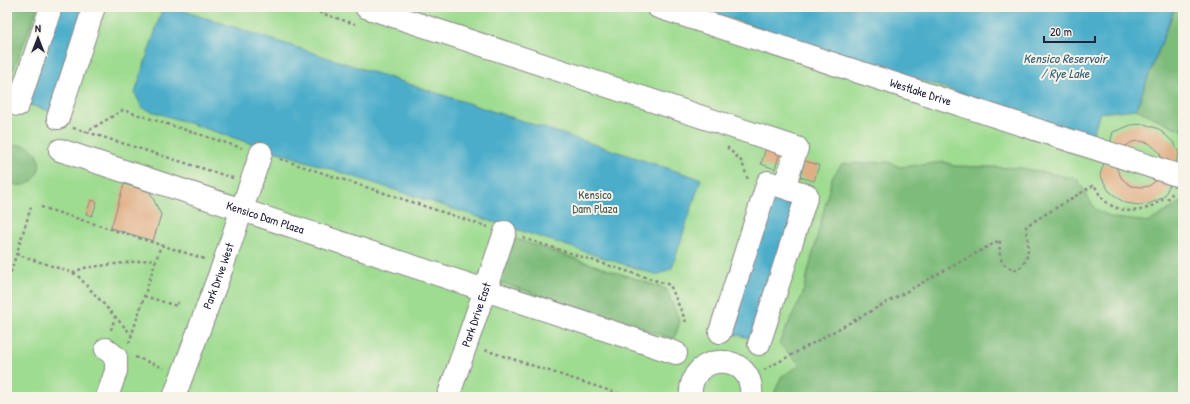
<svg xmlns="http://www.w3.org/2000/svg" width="1190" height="404" font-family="'Patrick Hand',sans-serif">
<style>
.green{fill:#9edc90;stroke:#607f66}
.forest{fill:#7ebc7a;stroke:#506f5a}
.water{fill:#4badca;stroke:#366882}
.building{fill:#e0ae84}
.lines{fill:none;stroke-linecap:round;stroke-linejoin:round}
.minor-casing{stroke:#8a8687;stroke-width:24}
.path{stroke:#8a8687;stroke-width:2.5;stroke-dasharray:3 3;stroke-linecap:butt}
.minor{stroke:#fff;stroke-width:22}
.labels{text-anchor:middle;stroke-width:4;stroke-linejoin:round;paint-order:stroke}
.street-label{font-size:12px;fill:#22223b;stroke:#f7f3e8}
.park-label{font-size:12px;fill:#475a54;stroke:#f7f3e8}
.water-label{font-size:13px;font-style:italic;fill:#325a74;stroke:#f7f3e8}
</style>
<rect width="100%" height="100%" fill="#f7f3e8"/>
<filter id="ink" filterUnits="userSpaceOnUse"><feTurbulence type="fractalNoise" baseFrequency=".025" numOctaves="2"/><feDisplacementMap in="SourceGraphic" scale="8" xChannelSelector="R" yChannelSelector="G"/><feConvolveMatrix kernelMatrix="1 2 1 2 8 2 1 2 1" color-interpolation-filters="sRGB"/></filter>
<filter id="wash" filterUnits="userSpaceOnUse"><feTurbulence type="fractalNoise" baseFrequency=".012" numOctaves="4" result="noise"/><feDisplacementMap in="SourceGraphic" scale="16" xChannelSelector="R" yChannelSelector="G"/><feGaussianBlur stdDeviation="0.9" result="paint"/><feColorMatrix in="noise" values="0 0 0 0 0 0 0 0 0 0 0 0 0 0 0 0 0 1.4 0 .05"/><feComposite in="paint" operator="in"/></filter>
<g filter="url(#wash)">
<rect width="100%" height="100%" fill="#f3e9d3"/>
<path class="green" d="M7 7H840L1183 120V397H7Z"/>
<path class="forest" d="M7 7H38L7 86Z
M1175 7H1183V131L1136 109Z
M16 145C57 145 38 201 7 181V150Z
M888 162 900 167 945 162 954 166 1021 168 1077 179 1095 209 1113 218 1149 222 1183 201V397H773L781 377 800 365 779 343 802 296 832 178 842 164Z
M510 237 666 289 680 322 674 339 496 281Z"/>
<path class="water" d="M59 7H86L52 112 27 104Z
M163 7H172L701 179 672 268 657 275 142 108 135 93Z
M694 7H1175L1136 109 1100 113 1092 136Z
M772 196 797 204 752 339 728 332Z"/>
<g id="blocks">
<path class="building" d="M1144 124 1159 129 1174 143 1179 153 1175 165 1163 161 1159 152 1149 143 1139 141 1132 142 1123 148 1110 144 1113 132 1131 125Z
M766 148 780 153 775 169 761 164Z
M805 161 819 165 814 181 800 177Z
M1104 163 1116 167 1122 179 1131 186 1142 187 1149 186 1157 180 1170 184 1164 197 1149 204 1139 205 1126 203 1119 199 1109 191 1100 175Z
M124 184 150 192 161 215 153 241 111 228Z
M91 200 97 202 92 216 86 214Z"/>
</g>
</g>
<g filter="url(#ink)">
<use href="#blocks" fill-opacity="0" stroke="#8a8687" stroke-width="1"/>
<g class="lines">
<defs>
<g id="minor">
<path d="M366 7 797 148 784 187"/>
<path id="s1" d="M658 7 1183 177"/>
<path d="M18 105 51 7"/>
<path d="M58 118 94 7"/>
<path id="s2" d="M60 150 676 353"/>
<path d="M720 332 768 182 807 195 759 344"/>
<path d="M106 349 116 357V371L107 397"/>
<path id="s3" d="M174 397 223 265 261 153"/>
<path id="s4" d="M448 397 505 232"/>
<path d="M691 397C687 350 756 350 751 397"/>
</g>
</defs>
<use href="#minor" class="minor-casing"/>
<path class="path" d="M302 7 355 24
M73 128 86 132 123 110 242 148
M87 132 233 178
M727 147 742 162 748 180
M280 159 488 227
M41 207 205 259
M523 238 670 285 686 322
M16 254 73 273 78 276 131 334
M73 273 83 268 156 259
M7 284 32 204
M144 296 177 306 178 302
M111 330 115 317
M129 343 161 245
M485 350 629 397
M135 357 164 368
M764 370 1000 240C999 257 999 266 1017 270 1032 260 1028 242 1026 226L1094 185C1097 189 1099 195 1103 199 1113 210 1133 214 1147 208 1157 204 1159 200 1170 198L1172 193"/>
<use href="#minor" class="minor"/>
</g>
</g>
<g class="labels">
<g class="street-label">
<text dy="4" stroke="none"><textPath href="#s1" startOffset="276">Westlake Drive</textPath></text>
<text dy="4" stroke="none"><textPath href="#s2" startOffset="216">Kensico Dam Plaza</textPath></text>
<text dy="4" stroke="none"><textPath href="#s3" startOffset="129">Park Drive West</textPath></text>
<text dy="4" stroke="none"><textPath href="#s4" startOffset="87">Park Drive East</textPath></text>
</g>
<g class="park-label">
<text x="595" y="199">Kensico<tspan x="595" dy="14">Dam Plaza</tspan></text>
</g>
<g class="water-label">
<text x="1065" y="63">Kensico Reservoir<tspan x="1065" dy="15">/ Rye Lake</tspan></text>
</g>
</g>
<rect width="1190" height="404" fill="none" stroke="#f7f3e8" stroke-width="24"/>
<g transform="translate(38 38)" stroke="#f7f3e8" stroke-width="3" paint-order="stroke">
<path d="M0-3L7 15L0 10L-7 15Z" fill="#22223b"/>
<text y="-6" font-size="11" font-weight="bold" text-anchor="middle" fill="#22223b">N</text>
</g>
<path d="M1044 36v6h51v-6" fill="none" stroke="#22223b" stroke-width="2"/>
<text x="1050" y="36" font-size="12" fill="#22223b" stroke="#f7f3e8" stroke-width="3" paint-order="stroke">20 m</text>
</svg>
